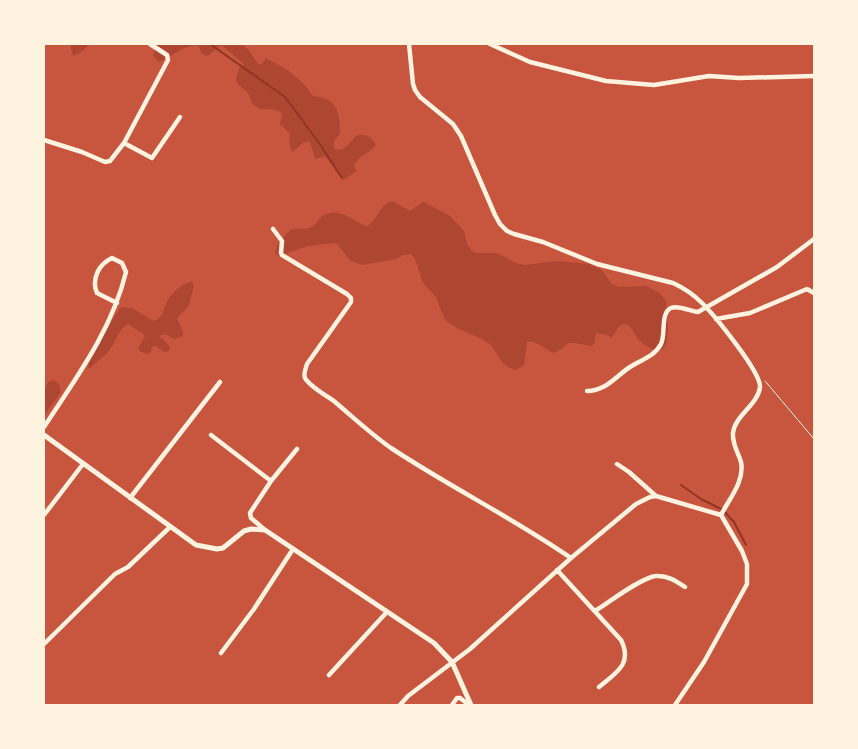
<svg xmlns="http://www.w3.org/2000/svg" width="858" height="749" font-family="Commissioner,sans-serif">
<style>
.green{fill:#ae4732}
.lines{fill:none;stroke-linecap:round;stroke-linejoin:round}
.stream{stroke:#8f3625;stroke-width:2}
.path{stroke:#fff3e0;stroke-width:1}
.minor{stroke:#fff3e0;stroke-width:4.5}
.tertiary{stroke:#fff3e0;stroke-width:5}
</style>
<rect width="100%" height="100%" fill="#c8553d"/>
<path class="green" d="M70 44H90L80 53 73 56Z
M159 44H242L248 49 258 64H262L266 58 289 71 303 83 313 96C338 98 340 113 340 134L334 141V149C345 153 350 141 357 135 366 134 373 137 376 145 369 154 357 155 354 167L357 171 343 180 325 156 315 159 310 142C302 140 298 149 292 152L289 143 290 134 280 124 282 113C270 105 263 113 255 106 250 103 251 96 247 92 242 87 239 87 236 80L239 68 244 64 221 45 208 56 202 54 198 45C182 46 173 56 159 62 150 56 154 50 159 44Z
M393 201 410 211 423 202 443 212 451 217 464 231 467 244 471 250 475 253H497L516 263 525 265 557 261 589 264 602 270 612 284 619 287 646 286 660 293 666 301 668 330 666 344 663 349 658 351C652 349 645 346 640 341 633 335 634 326 624 324L619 326 612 338 608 335 596 333 594 344 591 346 575 343H568L563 348 554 353C545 350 537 340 527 342L524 365 516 370 508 367 503 363 491 345 482 339 457 328 445 320 436 297 423 283 415 259 411 254 403 255 397 259 362 265 351 261 336 243 308 246 279 256 275 253 278 244 290 230C298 227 306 231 313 226 316 224 318 220 321 217 336 206 352 219 365 226H368C378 219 379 204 393 201Z
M192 281 194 286 188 307 177 318 183 332V336L174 339 165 334 159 336 166 342 170 348 169 351 164 352 156 346 152 347 151 352 148 354 141 352 138 348 145 336 142 333 128 324C116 331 116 345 106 354 101 359 95 362 91 368H88C89 357 96 351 100 342 107 330 113 318 121 307L132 308 153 321C165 318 163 307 169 298 172 294 177 289 180 286L176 292 182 285Z
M53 380 59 384 61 392 44 415V391L48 382Z"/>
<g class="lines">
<path class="stream" d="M210 44 285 97 319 143 342 178
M681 485 701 499 723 510 734 522 746 545"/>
<path class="path" d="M765 381 814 439"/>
<path class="minor" d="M409 44 413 84 415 90 420 97 453 124 461 136 495 215 500 224 507 231 514 234 543 242 597 264 673 283C684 288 693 294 702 303 714 315 761 372 760 387 758 405 735 415 733 433 732 444 738 452 741 462 745 481 729 499 721 515
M490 44 530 62 606 81 654 85 709 76 739 78 814 76
M44 140 82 152 105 162 110 161 124 143 168 60 167 55 150 44
M124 143 152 158 180 117
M273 229 282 241 281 253 282 255 347 294 351 298V302L307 364C306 368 303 374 305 378 309 386 327 396 335 402 354 418 371 434 391 448 450 487 513 518 571 558
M716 319 750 313 807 289 814 293
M587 391C606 391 616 376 630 367 641 360 655 356 661 344 666 334 660 313 671 308 678 305 690 311 698 312L777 267 814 239
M44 427C76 378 112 330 126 272L122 263 112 258C99 264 91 279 97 293L117 303
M211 435 271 481
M617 464 629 472 656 496
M130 498 220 382
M44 515 83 464
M265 530 251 518 250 513 271 481 297 449
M557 570 621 640C633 664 616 673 599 687
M595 611C608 603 642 577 656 576 667 575 676 581 685 587
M44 644 115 574 128 567 170 527
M221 653 254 609 293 549
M329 675 386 613
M400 705 408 696 470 649 571 558 636 504 650 497 656 496 721 515
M452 705 457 698H460L469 705
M675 705 704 662 747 584V564L742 551 721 515"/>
<path class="tertiary" d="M44 435 196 545 217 549 223 548 244 531 251 529 265 530 434 643 452 662 471 705"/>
</g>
<rect width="858" height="749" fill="none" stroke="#fff3e0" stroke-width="90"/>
</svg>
